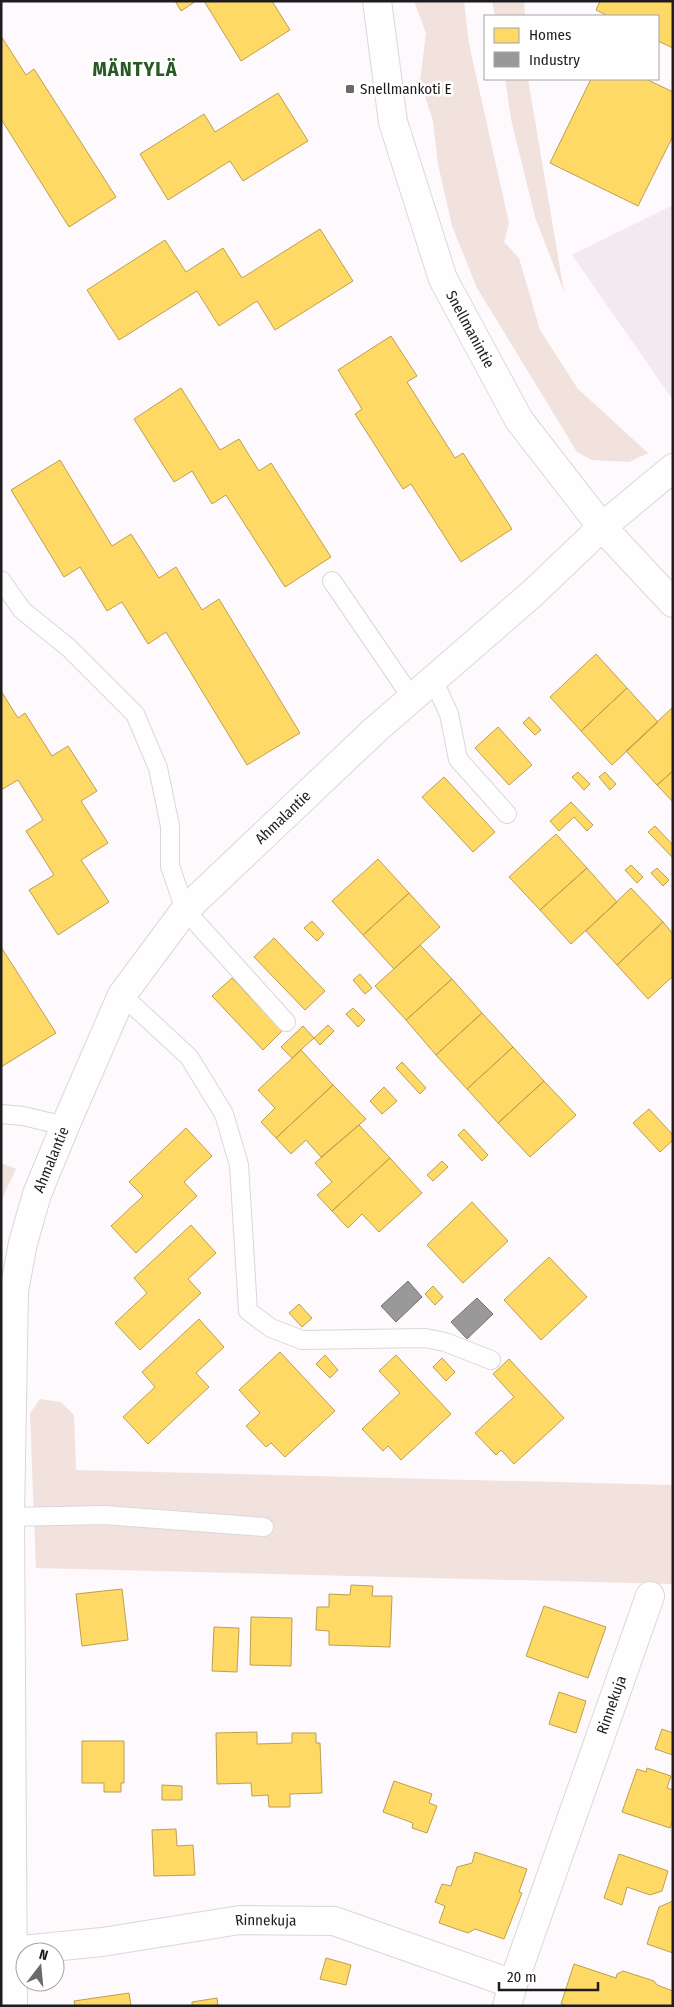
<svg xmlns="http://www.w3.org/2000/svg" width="674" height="2007" font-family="'Fira Sans Condensed',sans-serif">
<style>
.built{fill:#f3eaf1}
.green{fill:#f2e2de}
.homes{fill:#ffd966;stroke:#bca050}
.industry{fill:#999;stroke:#747474}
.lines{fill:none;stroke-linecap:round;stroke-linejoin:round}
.service-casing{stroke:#dad7da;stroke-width:20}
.minor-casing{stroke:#dad7da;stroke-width:30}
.tertiary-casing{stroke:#dad7da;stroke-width:30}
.service{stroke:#fffeff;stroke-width:18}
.minor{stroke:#fffeff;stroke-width:28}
.tertiary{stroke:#fffeff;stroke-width:28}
.poi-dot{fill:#6c696c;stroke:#fff;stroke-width:2}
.labels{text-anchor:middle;stroke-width:5;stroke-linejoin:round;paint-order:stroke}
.poi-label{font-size:15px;fill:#1e1c1e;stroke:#fff;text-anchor:start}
.street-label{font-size:15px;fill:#1e1c1e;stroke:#fff}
.district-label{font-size:20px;font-weight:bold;letter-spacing:1px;fill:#285923;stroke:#fff}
</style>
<rect width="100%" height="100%" fill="#fdf9fc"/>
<path class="built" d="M673 205V400L572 255Z"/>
<path class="green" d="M414 1H464L469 44 509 223 504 242 519 258 540 330 578 389 648 453 629 462 592 460 577 452 477 288 452 226 438 164 433 121 420 81 426 33Z
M492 1H524L525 16H495Z
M505 79H528L564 292 535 217 511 119Z
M1 1163 16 1169 1 1201Z
M40 1399 61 1402 74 1415 76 1470 673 1485V1584L36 1568 30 1413Z"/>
<path class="homes" d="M175 1H196L181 11Z
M204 1H272L290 30 241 61Z
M600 1H673V48L658 41V16H608L596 10Z
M1 36 26 75 34 69 116 197 69 227 1 119Z
M591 79H646L673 92V136L638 206 550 163Z
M278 93 308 141 243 181 230 161 168 200 140 154 204 114 215 132Z
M320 229 353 281 275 330 257 301 219 326 197 291 119 340 87 290 165 240 186 272 223 248 242 278Z
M391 336 417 376 407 382 455 458 463 453 512 529 461 562 411 484 403 489 355 414 362 409 338 370Z
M181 388 220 450 239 439 259 471 271 463 331 557 285 587 226 495 212 504 192 471 174 482 134 419Z
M60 460 112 546 131 534 159 578 176 567 202 610 219 599 300 733 247 765 166 632 148 644 122 602 107 611 80 567 64 577 11 490Z
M596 654 627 688 581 731 550 697Z
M627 688 658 722 612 765 581 731Z
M1 691 18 718 25 713 52 756 68 746 97 791 81 801 108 843 81 860 109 902 58 935 29 890 54 875 26 831 43 820 18 780 1 790Z
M672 708 673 771 657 785 626 751Z
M529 717 541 730 535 735 523 723Z
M498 727 532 765 509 785 475 748Z
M673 771V802L657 785Z
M578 772 590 784 584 790 572 777Z
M605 772 616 784 610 790 599 777Z
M444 777 495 832 473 852 422 797Z
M571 802 593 825 587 831 574 817 559 831 550 821Z
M655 826 673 845V858L648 832Z
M556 834 587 868 540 910 509 877Z
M378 859 409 893 363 935 332 901Z
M631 865 643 877 637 883 625 870Z
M587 868 617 902 571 944 540 910Z
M657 868 669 880 663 886 651 873Z
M631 888 663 922 617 965 586 931Z
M409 893 440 927 394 969 363 935Z
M312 921 324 934 317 941 304 928Z
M663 922 673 934V976L648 999 617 965Z
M274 938 325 991 305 1010 254 957Z
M420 945 452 979 406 1020 375 986Z
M1 947 56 1033 1 1067Z
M360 974 372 988 365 994 353 980Z
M232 978 282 1031 263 1050 212 996Z
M452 979 482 1013 436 1055 406 1020Z
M353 1008 365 1020 358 1027 346 1014Z
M482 1013 513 1047 467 1089 436 1055Z
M328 1025 334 1031 320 1045 314 1038Z
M303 1026 314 1038 292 1058 281 1047Z
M513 1047 544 1081 498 1123 467 1089Z
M301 1050 333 1085 276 1138 261 1122 275 1108 258 1090Z
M402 1062 426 1088 420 1094 396 1068Z
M544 1081 576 1115 530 1157 498 1123Z
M333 1085 366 1119 321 1157 306 1140 291 1154 276 1138Z
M384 1087 397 1101 382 1114 370 1101Z
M649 1109 673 1135V1140L660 1152 633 1123Z
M359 1125 390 1158 332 1211 317 1195 332 1182 315 1163Z
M186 1128 212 1156 184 1182 197 1196 136 1253 111 1226 143 1196 129 1182Z
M464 1129 488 1155 482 1161 458 1135Z
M390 1158 422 1193 379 1232 362 1214 348 1228 332 1211Z
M442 1161 448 1167 433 1181 427 1175Z
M472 1202 508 1241 463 1283 427 1245Z
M191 1225 216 1253 188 1279 201 1293 140 1350 115 1323 147 1293 134 1278Z
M549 1257 587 1297 541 1340 504 1300Z
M433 1286 443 1297 435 1305 425 1294Z
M299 1304 312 1318 302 1327 289 1313Z
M199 1319 224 1347 196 1373 209 1387 148 1444 123 1417 155 1387 142 1372Z
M280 1352 335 1411 285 1457 271 1443 266 1447 246 1426 260 1413 239 1390Z
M325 1355 338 1370 330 1378 316 1364Z
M396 1355 451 1414 401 1460 388 1446 383 1451 362 1429 400 1393 379 1371Z
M442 1358 455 1372 446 1381 433 1367Z
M509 1359 564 1418 514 1464 501 1450 496 1455 475 1433 514 1397 493 1374Z
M351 1585 373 1586 372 1596H392L390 1647 329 1645V1631L316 1630 317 1607H329V1594L350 1595Z
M122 1589 128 1640 82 1646 76 1594Z
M544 1606 606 1627 588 1678 526 1656Z
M251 1617 292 1618 291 1666 250 1665Z
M214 1627 239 1628 237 1672 212 1671Z
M559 1692 586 1701 576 1733 549 1724Z
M662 1729 673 1733V1755L655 1749Z
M257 1732V1744L292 1743V1733H316V1743H320L322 1793 290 1794V1807H269L268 1795 252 1796 251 1783 217 1784 216 1733Z
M82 1741H124V1783H121V1792H104V1783H82Z
M647 1768 671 1776 667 1788 673 1790V1820L670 1828 622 1812 637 1769 646 1772Z
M394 1781 432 1794 429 1803 437 1806 427 1833 412 1828 413 1823 383 1812Z
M162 1785 182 1786V1800H162Z
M176 1829 177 1846 193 1845 195 1875 154 1876 152 1830Z
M475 1852 527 1869 519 1892 522 1893 504 1939 475 1929 468 1933 439 1923 445 1906 435 1902 442 1884 451 1886 457 1867 472 1863Z
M619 1854 668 1871 662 1891 650 1895 627 1887 622 1905 604 1898Z
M673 1901V1953L647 1944 659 1907Z
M326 1958 351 1965 346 1985 320 1979Z
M574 1964 616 1978 617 1974 623 1971 654 1981 657 1985 673 1991V2006H568L561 2004Z
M129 1993 131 2006H75L74 2001Z
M217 1998 218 2006H192V2002Z"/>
<path class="industry" d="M408 1281 422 1297 396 1322 381 1306Z
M477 1298 493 1314 467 1339 451 1322Z"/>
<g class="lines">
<defs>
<path id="service" d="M1 580 22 610 69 648 135 714 158 768 170 826V866L185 910 286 1022
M332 581 412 698
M433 679 449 714 458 759 507 814
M122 995 189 1057 224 1114 239 1165 248 1311 271 1328 302 1340 425 1338 445 1342 491 1360
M1 1114 23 1116 65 1126
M10 1517 104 1515 264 1527"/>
<g id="minor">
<path id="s1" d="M12 1951 102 1942 240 1920 334 1921 513 1984 507 2006"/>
<path id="s2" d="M513 1984 650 1596"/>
<path id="s3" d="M13 2006 10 1517 14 1291 23 1243 37 1194 65 1126 122 995 185 910 374 731 534 592 602 527 673 468"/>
</g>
<g id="tertiary">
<path id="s4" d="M377 1 393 122 443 279 519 420 602 527 673 603"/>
</g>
</defs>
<use href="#service" class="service-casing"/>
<use href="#minor" class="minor-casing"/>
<use href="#tertiary" class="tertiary-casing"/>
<use href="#service" class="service"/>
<use href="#minor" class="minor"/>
<use href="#tertiary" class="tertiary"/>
</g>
<rect class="poi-dot" x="345" y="84" width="10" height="10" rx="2.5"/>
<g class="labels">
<g class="poi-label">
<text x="360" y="94">Snellmankoti E</text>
</g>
<g class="street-label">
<text dy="5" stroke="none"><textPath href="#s4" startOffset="344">Snellmanintie</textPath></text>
<text dy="5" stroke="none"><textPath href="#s3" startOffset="1272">Ahmalantie</textPath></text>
<text dy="5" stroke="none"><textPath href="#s3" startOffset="852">Ahmalantie</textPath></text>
<text dy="5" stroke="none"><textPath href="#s2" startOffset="296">Rinnekuja</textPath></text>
<text dy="5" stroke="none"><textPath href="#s1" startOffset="256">Rinnekuja</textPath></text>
</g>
<g class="district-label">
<text x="135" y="76">MÄNTYLÄ</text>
</g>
</g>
<rect width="674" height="2007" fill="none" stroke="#1e1c1e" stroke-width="5"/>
<rect x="484" y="15" width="175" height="65" fill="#ffffff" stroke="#a5a4a5"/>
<rect x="494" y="28" width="25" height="15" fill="#ffd966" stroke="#a5a4a5"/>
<text x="529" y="40" font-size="15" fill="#1e1c1e">Homes</text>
<rect x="494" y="52" width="25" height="15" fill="#999999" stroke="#a5a4a5"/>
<text x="529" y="65" font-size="15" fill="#1e1c1e">Industry</text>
<g transform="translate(40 1967) rotate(16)"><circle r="24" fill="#ffffff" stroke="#a5a4a5"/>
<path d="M0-4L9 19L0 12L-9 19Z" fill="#6c696c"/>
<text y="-8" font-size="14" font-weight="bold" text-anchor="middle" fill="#1e1c1e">N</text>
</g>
<path d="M499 1982v8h99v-8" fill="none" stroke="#1e1c1e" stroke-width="2.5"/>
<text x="507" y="1982" font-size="15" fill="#1e1c1e" stroke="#ffffff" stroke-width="4" paint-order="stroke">20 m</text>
</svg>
